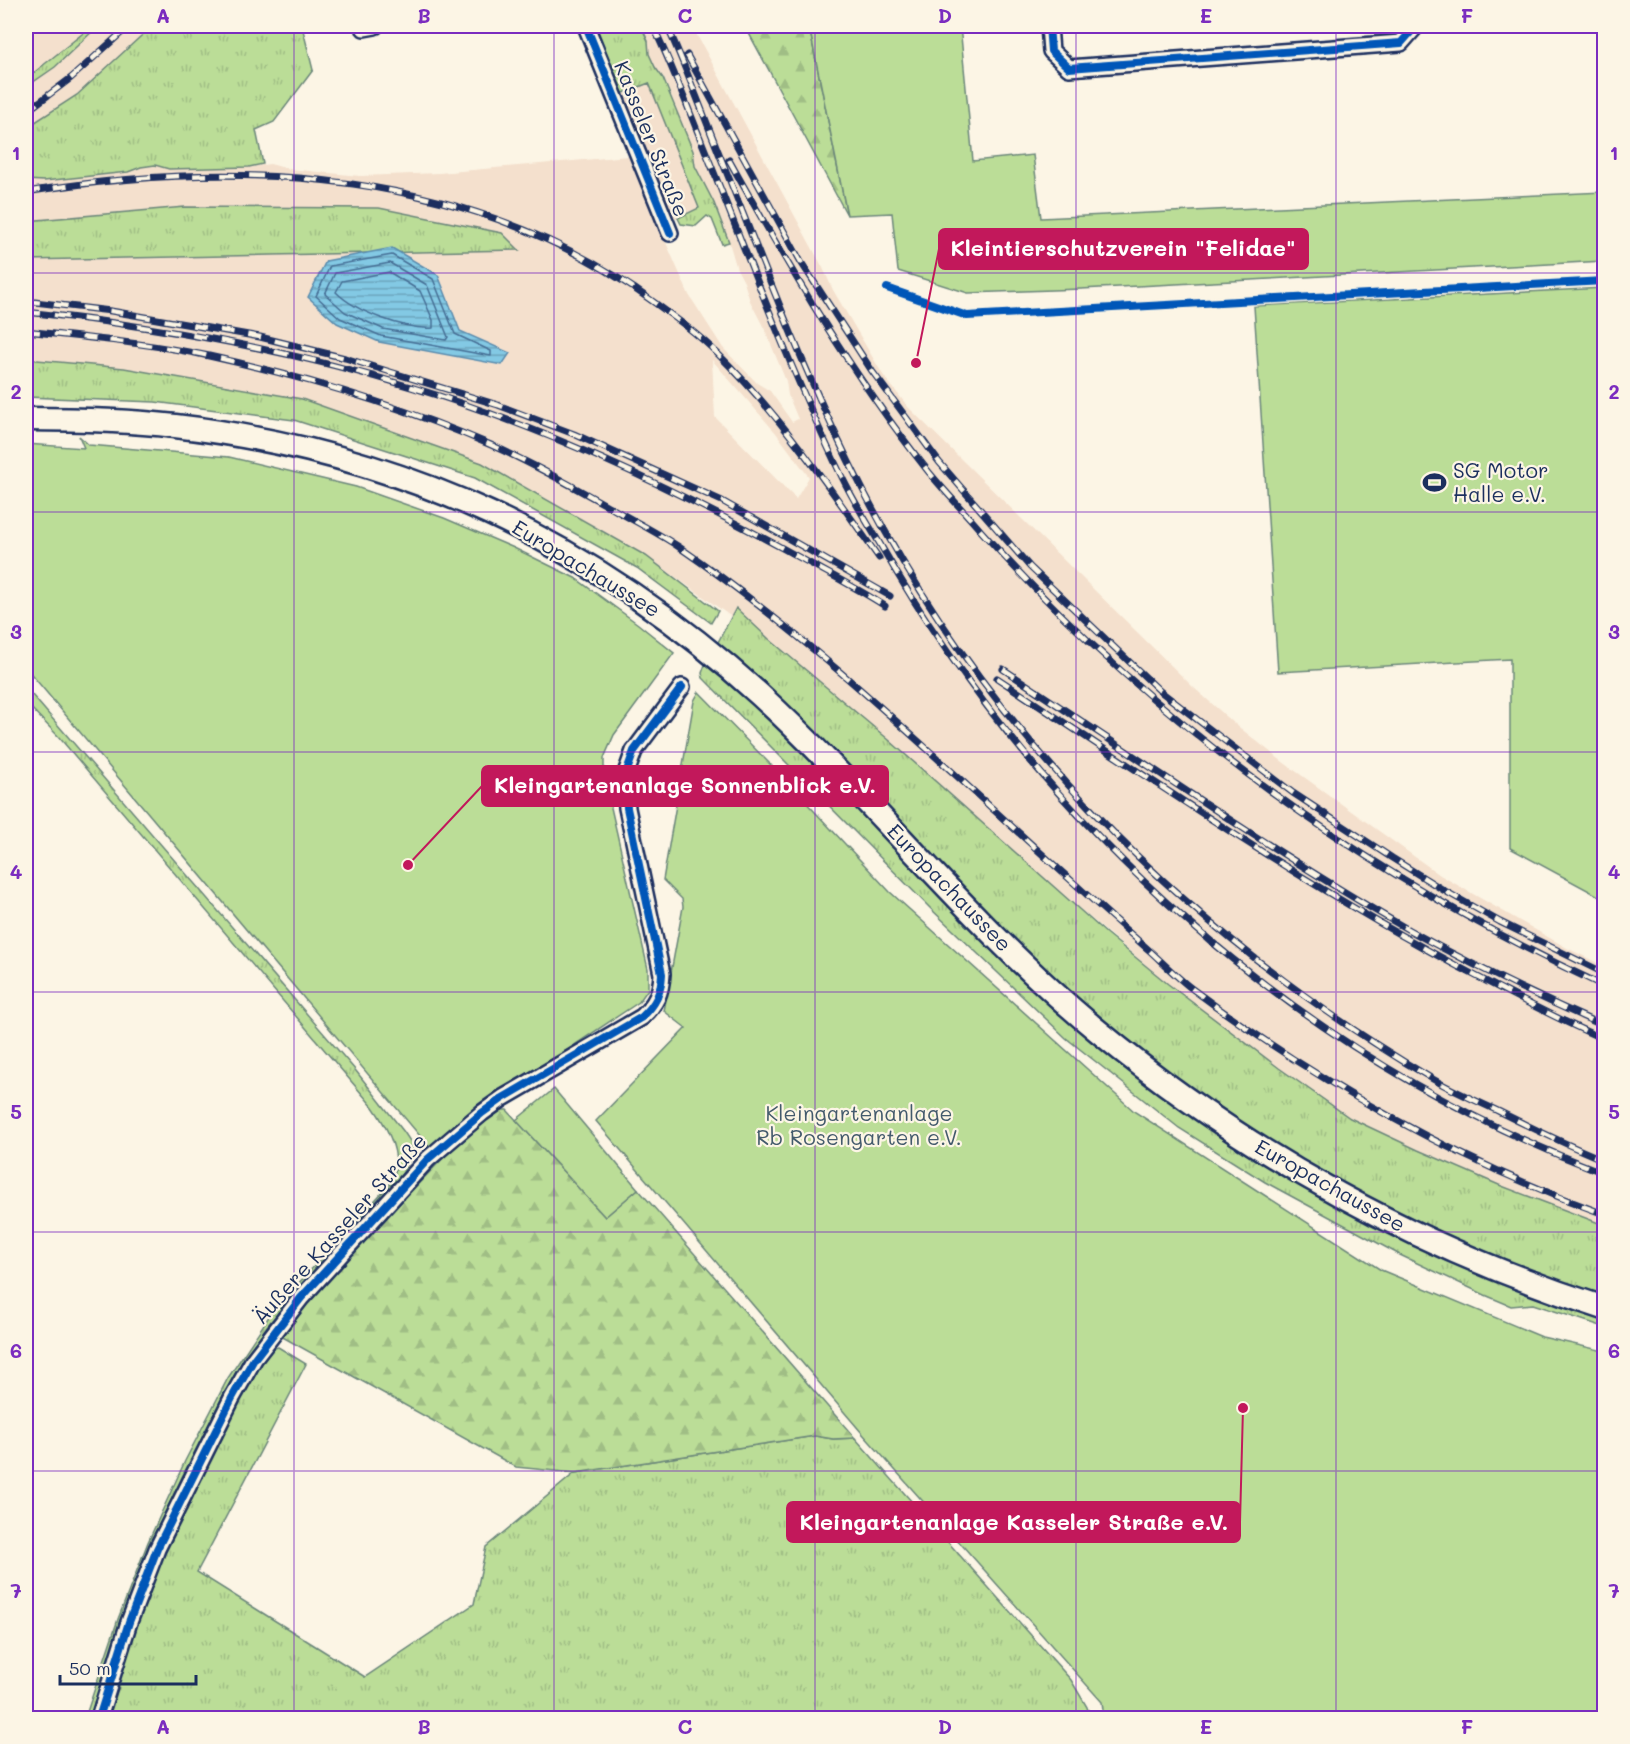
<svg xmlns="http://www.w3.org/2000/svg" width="1630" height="1744" font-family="Mali,sans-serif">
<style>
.built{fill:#f4e0cd;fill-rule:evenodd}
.grass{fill:url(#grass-tufts);stroke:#6b867a;stroke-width:1.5}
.forest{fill:url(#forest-firs);stroke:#6b867a;stroke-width:1.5}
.garden{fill:#bbdd97;stroke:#6b867a;stroke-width:1.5}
.water{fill:url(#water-rules);stroke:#598bae;stroke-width:1.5}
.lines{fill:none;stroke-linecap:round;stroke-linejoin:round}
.shore{stroke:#456d94;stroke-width:1.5}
.street-casing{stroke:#1b2f5e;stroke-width:20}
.primary-casing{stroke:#1b2f5e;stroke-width:27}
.street{stroke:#fcf5e5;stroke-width:15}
.primary{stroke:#fcf5e5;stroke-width:22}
.rail-casing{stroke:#1b2f5e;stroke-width:7}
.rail{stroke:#fcf5e5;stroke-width:4.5;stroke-dasharray:14;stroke-linecap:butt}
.cycleway-casing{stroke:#fcf5e5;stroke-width:11}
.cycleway{stroke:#0057b8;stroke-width:8}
.grid{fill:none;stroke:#7b2cbf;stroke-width:1.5;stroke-opacity:0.55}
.labels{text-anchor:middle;stroke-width:4.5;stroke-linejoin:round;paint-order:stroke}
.street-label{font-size:21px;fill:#1b2f5e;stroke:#fcf5e5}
.poi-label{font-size:21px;fill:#1b2f5e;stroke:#fcf5e5;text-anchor:start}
.park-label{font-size:21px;fill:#435a6c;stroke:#fcf5e5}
.leader{fill:none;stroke:#c2185b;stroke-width:2}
.callout-dot{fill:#c2185b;stroke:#fcf5e5;stroke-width:2}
.callout{fill:#c2185b;stroke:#c2185b;stroke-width:2}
.callout-label{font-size:22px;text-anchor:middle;font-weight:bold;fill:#fff}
.neatline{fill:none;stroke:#7b2cbf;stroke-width:2}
.grid-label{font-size:20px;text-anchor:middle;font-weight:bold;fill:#7b2cbf}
</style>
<defs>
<pattern id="grass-tufts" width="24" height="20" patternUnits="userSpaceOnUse" patternTransform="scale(1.5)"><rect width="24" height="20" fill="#bbdd97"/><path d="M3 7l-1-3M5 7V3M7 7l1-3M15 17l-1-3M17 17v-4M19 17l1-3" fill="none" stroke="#a0be85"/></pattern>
<pattern id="forest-firs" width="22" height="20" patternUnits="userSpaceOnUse" patternTransform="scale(1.5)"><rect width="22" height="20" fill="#bbdd97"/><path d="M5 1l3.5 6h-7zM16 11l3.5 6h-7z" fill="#a0be85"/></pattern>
<pattern id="water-rules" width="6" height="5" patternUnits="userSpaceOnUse" patternTransform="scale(1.5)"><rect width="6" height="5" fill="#83c9e4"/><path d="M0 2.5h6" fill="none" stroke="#6aa4bc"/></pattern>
</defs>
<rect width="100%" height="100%" fill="#fcf5e5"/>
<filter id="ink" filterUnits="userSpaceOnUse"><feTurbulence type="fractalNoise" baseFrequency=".0167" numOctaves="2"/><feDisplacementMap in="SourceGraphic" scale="12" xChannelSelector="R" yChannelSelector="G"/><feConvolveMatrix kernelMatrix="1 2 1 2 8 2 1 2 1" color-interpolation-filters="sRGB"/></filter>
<g filter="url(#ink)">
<path class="built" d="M26 26H90L82 34 26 79Z
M98 26H152L77 95 26 128V87L55 67Z
M641 26H692L823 268 833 290 883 375 909 408 1193 687 1235 724 1283 762 1440 875 1567 948 1604 966V1070H1602L1597 1084 1604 1093V1225L1499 1185 1418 1150 1350 1118 1279 1068 1168 984 1018 856 889 740 773 643 771 645 646 556 482 463 302 399 124 368 26 359V260L518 250 502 233 185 207 26 221V180L44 181 128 172 141 167 155 165 169 169 249 167 270 164 289 169 360 176 439 173 628 156 689 295 723 348 757 383 770 391 792 422 798 419 788 395 786 381 765 330 750 301 744 282 737 269 729 242 714 203 695 166 693 151 664 78 655 67 649 54 648 41ZM712 360 776 433 809 477 796 499 715 417Z
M649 82 700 209 673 220 621 94Z"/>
<path class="grass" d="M90 26H98L55 67 26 87V79L82 34Z
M152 26H302L313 70 274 122 256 130 263 164 249 167 169 169 155 165 141 167 128 172 44 181 26 180V128L77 95Z
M593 26H641L648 41 649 54 655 67 663 78 693 151 695 166 714 203 729 242 722 244 712 219 707 216 696 226 681 224 678 218 699 208 649 83 621 94Z
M185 207 379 208 502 233 519 250 26 260V221Z
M26 359 124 368 302 399 482 463 646 556 718 611 711 623 637 568 475 478 294 420 155 402 26 397Z
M736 608 769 639 889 740 1107 934 1168 984 1279 1068 1350 1118 1418 1150 1499 1185 1604 1225V1298L1525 1271 1419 1226 1279 1149 1141 1053 1060 986 717 644Z
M706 662 784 733 964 920 1171 1100 1604 1318V1327L1533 1304 1511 1306 1485 1295 1400 1255 1265 1182 1179 1128 1066 1038 931 909 703 678 702 673Z
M26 688 356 1071 404 1132 410 1141 414 1153 396 1184 308 1277 267 1326 235 1374 182 1477 150 1548 122 1620 90 1718H85L118 1619 148 1542 185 1461 228 1378 272 1312 389 1185C391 1181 395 1176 395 1172 400 1149 385 1124 373 1107L58 736 26 703Z
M278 1347 306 1364 197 1572 365 1677 474 1604 486 1547 575 1473 815 1436 833 1439 855 1438 1071 1680 1087 1707 1090 1718H105C122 1665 138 1611 160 1559 191 1487 230 1417 269 1350Z"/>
<path class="forest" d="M745 26H809L847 215Z
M499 1110H507L605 1217 638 1189 855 1438 833 1439 815 1436 575 1473 516 1467 279 1335 314 1292 449 1152Z"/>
<path class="garden" d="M809 26H960L973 161 1033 155 1041 218 1604 192V261L1081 289 968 293 898 271 892 213 847 215Z
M1604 288V899L1510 848V659L1278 672 1254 306Z
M79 436 89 445 229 457 356 487 444 518 514 548 575 578 638 624 674 653 614 735 604 758V777L648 969V989L639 1002 477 1110 431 1149 26 668V444L84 448Z
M699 692 771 765 890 892 1135 1112 1381 1270 1542 1337 1604 1351V1718H1104L1102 1702 862 1433 596 1121 686 1028 664 1011 683 907 682 899 663 880 694 701Z
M554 1089 638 1189 605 1217 516 1120Z"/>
<path class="water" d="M392 248 438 275 460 331 510 353 502 365 379 342 337 323 308 297 326 261Z"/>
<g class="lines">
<path class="shore" d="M392 255 433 279 455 334 491 351V356L381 336 340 318 316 296 330 266Z
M390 263 427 285 448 337 446 340 383 329 345 312 325 294 335 273Z
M389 272 420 291 433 320V328C405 330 356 312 336 292L342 281Z"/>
<defs>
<path id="street" d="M586 26 670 233
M1049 26 1051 51 1069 68 1401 43 1416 26
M364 28 375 26
M99 1718 129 1622 157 1549 232 1398 254 1359 301 1298 428 1159 482 1113 503 1098 642 1017C656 1004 661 993 662 974L627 808 625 776 634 751 682 687"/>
<path id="primary" d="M26 419C75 419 125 420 175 426 401 452 592 542 760 695 877 803 975 930 1098 1031 1248 1155 1420 1249 1604 1308"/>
</defs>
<use href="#street" class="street-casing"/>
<use href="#primary" class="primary-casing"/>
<use href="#street" class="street"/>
<use href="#primary" class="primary"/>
<defs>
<path id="rail" d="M653 26C673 67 689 111 707 155 750 262 791 372 842 477 853 500 867 522 880 544 1040 826 1300 1059 1604 1173
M667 26C685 65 700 106 716 146 759 252 799 361 850 464 977 724 1183 932 1431 1078 1453 1091 1477 1101 1500 1112 1534 1129 1569 1146 1604 1160
M687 55 801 262 872 371 939 462 1030 567 1160 691 1293 793 1392 858 1445 891 1500 922 1604 973
M26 112 71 78 129 26
M729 160C789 268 851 374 928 471 945 492 964 511 981 531 1154 724 1370 878 1604 986
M26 192C242 157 473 169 655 303 677 319 699 335 718 354 780 415 830 488 879 558
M26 301 111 311 260 337 345 358 498 405 574 434 722 501 890 596
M26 312C157 326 287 349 414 388 543 427 666 485 784 549 818 568 852 585 885 606
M26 331C87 338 149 343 209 356 305 377 401 406 491 445 534 464 574 487 615 510 636 522 658 533 679 547 822 645 945 767 1074 883 1099 906 1124 928 1150 951 1163 963 1177 977 1191 988 1315 1081 1459 1162 1604 1214
M1003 669C1137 757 1269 850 1409 930 1472 965 1538 997 1604 1026
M997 678C1153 781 1308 888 1474 975 1517 997 1560 1021 1604 1039"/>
</defs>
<use href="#rail" class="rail-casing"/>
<use href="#rail" class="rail"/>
<defs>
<path id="cycleway" d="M586 26 670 233
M1049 26 1051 51 1069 68 1401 43 1416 26
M887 288 967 316 1604 281
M99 1718 129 1622 157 1549 232 1398 254 1359 301 1298 428 1159 482 1113 503 1098 642 1017C656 1004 661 993 662 974L627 808 625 776 634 751 682 687"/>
</defs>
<use href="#cycleway" class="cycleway-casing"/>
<use href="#cycleway" class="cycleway"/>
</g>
</g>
<path class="grid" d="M294 26V1718M554 26V1718M815 26V1718M1076 26V1718M1336 26V1718M26 273H1604M26 512H1604M26 752H1604M26 992H1604M26 1232H1604M26 1471H1604"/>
<defs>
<symbol id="stadium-bare" viewBox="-9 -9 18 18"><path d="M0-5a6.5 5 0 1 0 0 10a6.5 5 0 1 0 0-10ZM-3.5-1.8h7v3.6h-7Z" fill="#1b2f5e" stroke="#fcf5e5" stroke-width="2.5" paint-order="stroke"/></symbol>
</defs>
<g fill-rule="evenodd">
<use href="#stadium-bare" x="1418" y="466" width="33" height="33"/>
</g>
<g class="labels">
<g class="street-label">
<text transform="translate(651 139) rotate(68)" y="7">Kasseler Straße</text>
<text transform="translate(586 569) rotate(31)" y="7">Europachaussee</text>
<text transform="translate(949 888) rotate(46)" y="7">Europachaussee</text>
<text transform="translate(1330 1186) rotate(29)" y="7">Europachaussee</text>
<text transform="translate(340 1229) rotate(-48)" y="7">Äußere Kasseler Straße</text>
</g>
<g class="poi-label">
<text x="1453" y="478">SG Motor<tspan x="1453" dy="24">Halle e.V.</tspan></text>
</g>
<g class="park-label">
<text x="859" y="1121">Kleingartenanlage<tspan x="859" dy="24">Rb Rosengarten e.V.</tspan></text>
</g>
</g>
<path class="leader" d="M916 363L939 249M408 865L482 786M1243 1408L1240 1522"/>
<g class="callout-dot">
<circle cx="916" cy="363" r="6"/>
<circle cx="408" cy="865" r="6"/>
<circle cx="1243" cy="1408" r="6"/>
</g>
<g class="callout">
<rect x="939" y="229" width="369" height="40" rx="6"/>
<rect x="482" y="766" width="406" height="40" rx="6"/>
<rect x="787" y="1502" width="453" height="40" rx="6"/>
</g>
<g class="callout-label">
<text x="1123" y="256">Kleintierschutzverein "Felidae"</text>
<text x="685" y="793">Kleingartenanlage Sonnenblick e.V.</text>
<text x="1014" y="1530">Kleingartenanlage Kasseler Straße e.V.</text>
</g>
<rect width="1630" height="1744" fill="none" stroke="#fcf5e5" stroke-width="66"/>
<path d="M60 1675v9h136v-9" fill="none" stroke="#1b2f5e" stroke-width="3"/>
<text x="69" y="1675" font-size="18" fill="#1b2f5e" stroke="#fcf5e5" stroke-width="4.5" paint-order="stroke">50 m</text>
<rect x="33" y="33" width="1564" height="1678" class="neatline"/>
<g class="grid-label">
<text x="163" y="23">A</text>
<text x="424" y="23">B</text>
<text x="685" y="23">C</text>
<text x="945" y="23">D</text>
<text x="1206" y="23">E</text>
<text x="1467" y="23">F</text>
<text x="16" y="160">1</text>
<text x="1614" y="160">1</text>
<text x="16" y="399">2</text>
<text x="1614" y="399">2</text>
<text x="16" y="639">3</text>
<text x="1614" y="639">3</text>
<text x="16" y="879">4</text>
<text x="1614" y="879">4</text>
<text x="16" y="1119">5</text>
<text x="1614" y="1119">5</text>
<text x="16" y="1358">6</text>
<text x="1614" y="1358">6</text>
<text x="16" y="1598">7</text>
<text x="1614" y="1598">7</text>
<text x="163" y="1734">A</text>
<text x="424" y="1734">B</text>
<text x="685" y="1734">C</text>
<text x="945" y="1734">D</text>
<text x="1206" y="1734">E</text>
<text x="1467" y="1734">F</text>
</g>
</svg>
